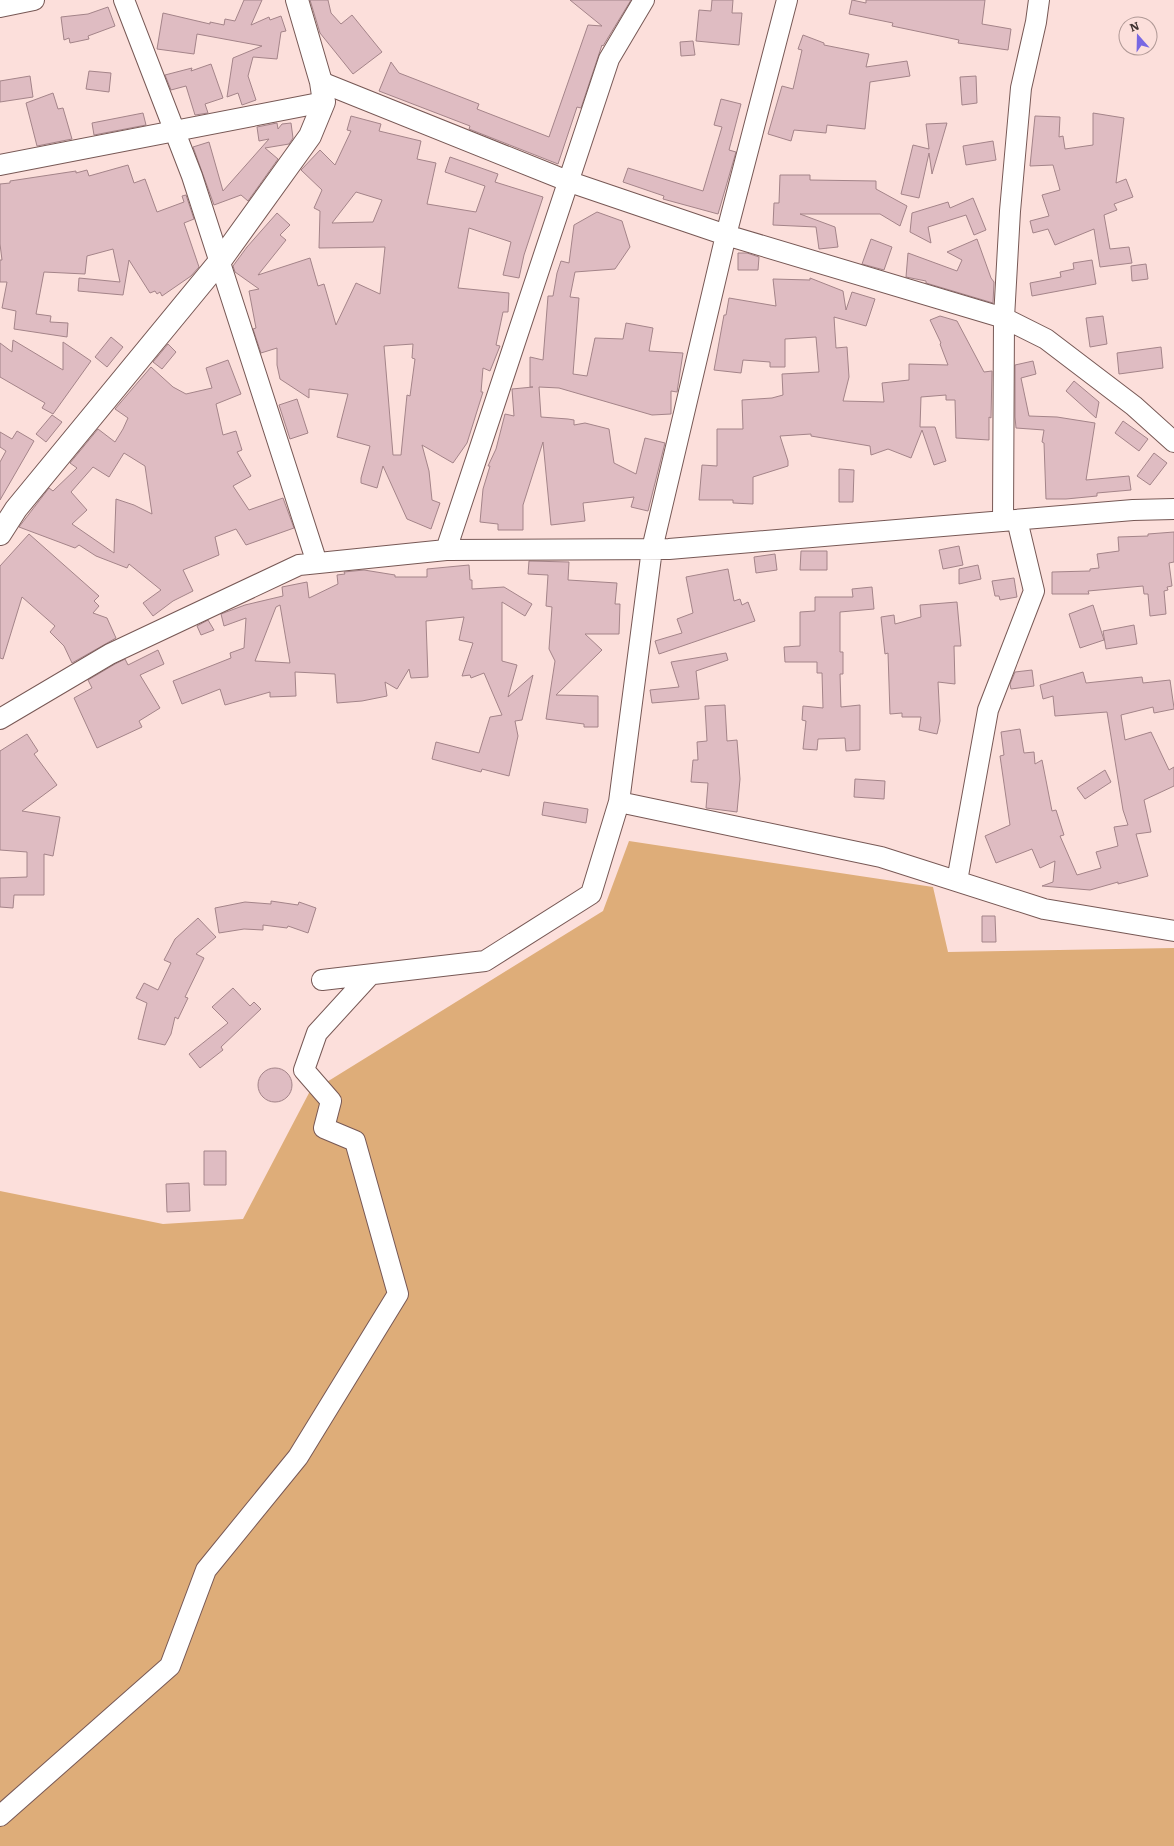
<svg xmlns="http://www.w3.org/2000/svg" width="1174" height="1846" font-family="Literata,serif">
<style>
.green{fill:#dead79}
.building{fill:#dfbcc2;stroke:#a48489;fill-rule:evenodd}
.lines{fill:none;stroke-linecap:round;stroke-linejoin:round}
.minor-casing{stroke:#775855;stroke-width:22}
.tertiary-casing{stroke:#775855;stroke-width:24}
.minor{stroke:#fff;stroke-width:20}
.tertiary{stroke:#fff;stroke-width:22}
</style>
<rect width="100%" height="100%" fill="#fcdfdb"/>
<path class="green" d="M629 841 933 887 948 952 1174 948V1846H0V1191L163 1224 243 1219 309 1093 603 911Z"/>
<path class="building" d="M244 0H262L251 25 269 17 270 20 281 16 286 31 281 32 277 59 253 57 248 76 256 100 242 105 238 93 227 97 233 58 262 46 197 34 194 54 157 49 163 13 210 24V22L224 25 225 19 235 21Z
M310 0H328L331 13 341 24 352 15 382 52 353 74 320 33Z
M570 0H631L603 46 602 45 581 108 577 107 558 164 469 129 470 126 379 91 391 62 399 73 479 104 477 109 549 137 588 25 602 26Z
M712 0H733L732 13H742L739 45 696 41 699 10 711 11Z
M852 0 866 3V0H985L982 24 1011 29 1008 50 958 43 959 40 892 26 893 23 849 14Z
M108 7 115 26 88 36 89 39 70 43 69 38 64 40 61 17 88 14Z
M803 35 824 43V45L869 54 866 67 907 61 910 76 870 82 865 129 827 125 826 133 794 130 791 141 768 134 782 86 793 89 802 50 798 49Z
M693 41 695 55 681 56 680 42Z
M211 64 223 98 205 104 208 113 195 115 186 86 171 90 165 75 192 68 191 71Z
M89 71 111 73 109 92 86 89Z
M30 76 33 97 0 102V81Z
M976 76 977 103 962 105 960 77Z
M53 93 58 109 63 108 72 139 37 146 26 103Z
M721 99 741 104 729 150 736 152 718 214 663 199 664 196 623 182 628 168 703 191 722 127 714 125Z
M143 113 146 125 94 135 92 123Z
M1093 113 1124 118 1116 183 1126 179 1133 197 1114 204 1117 210 1104 215 1110 249 1129 247 1132 263 1100 267 1094 229 1055 245 1048 229 1033 233 1030 221 1049 216 1042 195 1060 190 1053 165 1030 166 1035 116 1060 117 1059 137 1063 136 1065 149 1093 145Z
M351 116 381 124 379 131 421 141 417 159 436 163 427 204 476 212 485 186 445 172 450 157 498 174 495 182 543 197 524 255 519 278 503 275 511 242 469 228 458 288 509 293 508 312H503L496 345 500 346 490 371 483 368 481 392H483L467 443 453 463 422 445 429 471 432 500 440 503 431 529 407 519 383 466 377 488 361 483V478L370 446 337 437 348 394 309 389V398L280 379 277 365V348L261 353 253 329 256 328 249 291 259 289 235 272 233 266 247 247 277 213 290 225 280 235 286 240 258 275 310 258 318 286 324 284 336 325 356 283 380 294 385 247 319 248 320 211 314 208 322 190 301 170 320 150 335 165 351 131 347 130ZM356 192 382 200 373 222 332 223ZM413 344 412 358 415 359 410 396 407 395 401 455H393L384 346Z
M277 123 278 129 282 124 291 123 293 138 289 144 265 148 278 159 248 201 241 195 214 205 193 147 209 142 223 191 269 139 259 141 257 127Z
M947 123 932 174 929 153 919 198 901 194 913 145 929 149 926 124Z
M993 141 996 160 966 165 963 146Z
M128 165 134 183 145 179 157 212 184 202 182 196 186 195 194 219 184 223 199 267 191 276 162 296 160 292 157 294 155 291 150 293 129 260 123 295 78 291 79 278 120 282 113 249 87 256 85 274 44 272 36 314 51 316 50 322 68 323 67 337 14 329 16 311 2 308 7 282H0V260H2L0 244V184L10 183V181L76 171V173L87 170 89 176Z
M780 175H810V180L876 181V189L907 206 900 226 880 214H800L835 227 838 247 819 249 816 227 773 225 774 203H779Z
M973 198 986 230 974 235 966 215 928 227 931 243 910 232 912 213 948 202 950 208Z
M597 212 622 221 630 247 615 269 575 272 570 297 579 298 573 374 587 376 595 338 623 339 626 323 653 328 649 351 683 353 677 392 671 391V414L652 415 559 388 539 387 541 417 568 419 574 420V425L585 423 609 429 614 463 636 474 645 438 665 443 648 511 631 507 634 497 583 503 585 521 551 525 543 442 523 505V530H498V524L480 522 483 489 490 466H488L496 449 505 414 514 416 512 389 533 387H530V357L543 360 548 296H553L557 273 561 261 569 263 574 225Z
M871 239 892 247 884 270 862 264Z
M977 239 991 278 994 282 993 303 926 283V281L906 277 908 253 957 271 962 260 947 252Z
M738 253H747L759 257 758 270H738Z
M1092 260 1096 284 1032 296 1030 283 1061 277 1060 272 1074 269 1073 263Z
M1146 264 1148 279 1132 281 1131 266Z
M810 278 843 291 846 310 852 292 875 299 866 326 834 317 836 348 847 347 849 377 843 401 884 402 882 383 909 380V364L948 365 940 344 941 343 930 320 940 316 957 321 984 372 992 371 991 418 989 417V440L956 438 955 400H946V395L921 397 920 427H935L946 461 934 465 922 430 911 458 888 449 871 455 870 446 811 436V434L780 436 788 461V466L753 477V504L733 503V500H699L702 465 717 466V429H743L742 400 772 398 783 395 782 374 819 372 816 337 785 339V367H770V362L743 360 741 373 714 370 724 315H726L729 298 776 306 773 279 810 280Z
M1103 316 1107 344 1090 347 1086 318Z
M111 337 123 347 107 367 95 357Z
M13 340 63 370V342L91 361 53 414 42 408 45 403 0 377V343L12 352Z
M168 344 176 352 162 369 153 362Z
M1161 347 1163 368 1119 374 1117 353Z
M228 360 241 394 216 404 223 435 236 431 242 450 237 452 251 476 233 486 249 510 283 498 294 528 246 545 236 529 215 537 219 555 183 570 193 591 173 601 153 616 143 603 161 590 129 564 127 568 96 556 79 545 75 548 19 527 49 488 53 491 77 468 70 463 98 429 115 442 123 429 128 418 115 409 151 367 173 387 186 394 212 388 206 368ZM124 453 145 466 152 514 134 505 116 499 114 553 72 524 87 510 71 492 93 467 109 477Z
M1033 361 1036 374 1021 378 1029 416 1057 417 1095 423 1086 480 1129 476 1131 490 1097 493V496L1066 499H1046L1044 443 1042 442 1044 430 1016 428 1015 417V365Z
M1074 381 1099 402 1096 418 1066 391Z
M297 399 308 433 290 439 279 405Z
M52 415 62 422 46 442 36 434Z
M1123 421 1148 439 1139 451 1115 433Z
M17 431 34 441 0 500V462L6 451 0 447V432L12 439Z
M1154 453 1167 463 1150 485 1137 476Z
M839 469 854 470 853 502H839Z
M1174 532V562L1169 563 1172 586 1167 587 1168 590 1164 591 1166 614 1150 616 1148 594H1144L1143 586 1088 591 1089 594H1052V572L1090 571V569L1099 568 1097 554 1119 551 1118 537 1148 536V534Z
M29 534 99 596 94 601 99 606 93 613 107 618 116 638 72 663 64 646 50 632 55 626 22 597 3 659 0 658V566Z
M959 546 963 565 943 569 939 550Z
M801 551H827V570H800Z
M775 554 777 570 756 573 754 557Z
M529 561 569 562 568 580 617 583 615 604H620L619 634H585L602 650 556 695 598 696V727H584V724L546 719 555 661 549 649 552 607 546 606 548 575 528 574Z
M469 565 470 580H472V589L504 587 532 604 525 616 502 602V661L517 665 508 697 533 675 522 720 515 721 518 736 509 776 482 769 481 772 432 759 436 742 479 753 490 717 502 715 484 673 471 678 470 675 462 676 473 643 459 640 464 617 426 621 428 677 411 678 409 669 397 689 385 682 387 696 362 701 337 703 335 674 295 672 296 696 270 697V692L225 705 220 689 182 704 173 681 231 658 230 653 244 648 246 618 224 626 221 614 245 605 283 596 282 587 307 582 309 598 338 584 337 575 345 574 344 572 364 570 395 575V577H427V569ZM280 605 290 663 255 661 276 607Z
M978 565 981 579 959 584V569Z
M728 569 734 601 740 599 742 605 748 602 755 621 659 654 655 641 682 633 677 619 693 613 686 577Z
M1014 578 1017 597 1000 600 999 596H995L992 581Z
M872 587 874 609 840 612V652H843V674H840L841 707 860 705V750L846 751 845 738 818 739 817 750 803 749 806 721 802 720 803 706 823 708 822 673H817V662H785L784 647 800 646V612L815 611V597H853L852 589Z
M957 602 961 646H954L955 684 938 682 940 721 937 734 919 730 921 717H902V713L890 714 888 653 885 654 881 617 894 615 895 624 921 617 920 605Z
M1093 605 1104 640 1080 648 1069 614Z
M208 620 214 630 201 635 197 626Z
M1134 625 1137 644 1106 649 1103 631Z
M158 650 164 664 140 675 160 708 139 721 142 727 97 748 74 698 92 688 88 680 115 664 125 659 128 665Z
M726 653 728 660 696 671 699 699 652 703 650 690 679 687 671 662Z
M1032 670 1034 686 1011 689 1010 684 1015 672Z
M1083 672 1086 683 1142 677 1143 683 1170 680 1174 708V709L1154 713 1153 707 1121 715 1125 740 1151 732 1169 770 1174 767V786L1144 800 1151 832 1136 834 1148 876 1118 884V882L1090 890 1042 886 1053 882 1055 861 1040 868 1032 849 996 863 985 836 1010 825 1000 756 1004 755 1001 732 1020 729 1024 753 1034 752 1035 764 1042 760 1052 811 1056 810 1064 835 1060 836 1077 875 1101 868 1096 852 1118 846 1114 827 1128 825 1123 810 1107 712 1055 716 1053 696 1043 699 1040 685Z
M725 705 727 741 737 740 740 779 737 812 706 808 708 783 691 782 693 760H698L697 742 707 741 705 706Z
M27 734 38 751 34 754 57 785 22 811 60 817 53 856 44 854V895H14L13 908 0 907V878L27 877V852L0 850V751Z
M1105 770 1111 782 1085 799 1077 788Z
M855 779 885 781 884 799 854 797Z
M544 802 588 809 586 823 542 815Z
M271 901 298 905 299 902 316 908 308 933 288 926 287 928 263 925V930L244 929 219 933 215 908 245 902 271 904Z
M982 916H995L996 942H982Z
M198 918 216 937 196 954 204 958 185 997 188 998 178 1019 175 1017 171 1034 165 1045 138 1039 147 1003 136 998 144 983 158 990 171 963 164 960 175 939Z
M233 988 250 1006 254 1002 261 1009 221 1047 223 1050 200 1068 189 1054 228 1023 212 1007Z
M258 1085a17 17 0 1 1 34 0a17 17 0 1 1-34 0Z
M204 1151H226V1185H204Z
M189 1183 190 1211 167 1212 166 1184Z"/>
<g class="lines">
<defs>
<path id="minor" d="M124 0 192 176 317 563
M0 7 34 0
M321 82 570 182 726 235 1004 318 1046 339 1134 406 1174 442
M0 165 324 102
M1003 521 1004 318 1010 211 1021 88 1036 22 1039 0
M446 550 609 59 644 0
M0 719 110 654 299 565 446 550 669 549 1133 510 1174 509
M619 802 881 857 1044 909 1174 931
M957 881 988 710 1034 591 1017 520
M322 980 485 961 591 894 619 802 652 549 726 235 787 0
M0 1816 170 1666 206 1570 298 1457 398 1294 355 1141 324 1128 331 1101 304 1070 317 1033 370 975"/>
<path id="tertiary" d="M0 534 16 509 220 261 310 136 324 102 321 82 297 0"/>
</defs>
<use href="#minor" class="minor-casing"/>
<use href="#tertiary" class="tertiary-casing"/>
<use href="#minor" class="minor"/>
<use href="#tertiary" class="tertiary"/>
</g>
<g transform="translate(1138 36) rotate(340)"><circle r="19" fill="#fcdfdb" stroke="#b09996"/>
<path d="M0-3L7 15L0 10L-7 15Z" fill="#7867e3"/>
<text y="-6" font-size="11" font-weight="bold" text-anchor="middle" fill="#3f312f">N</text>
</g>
</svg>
